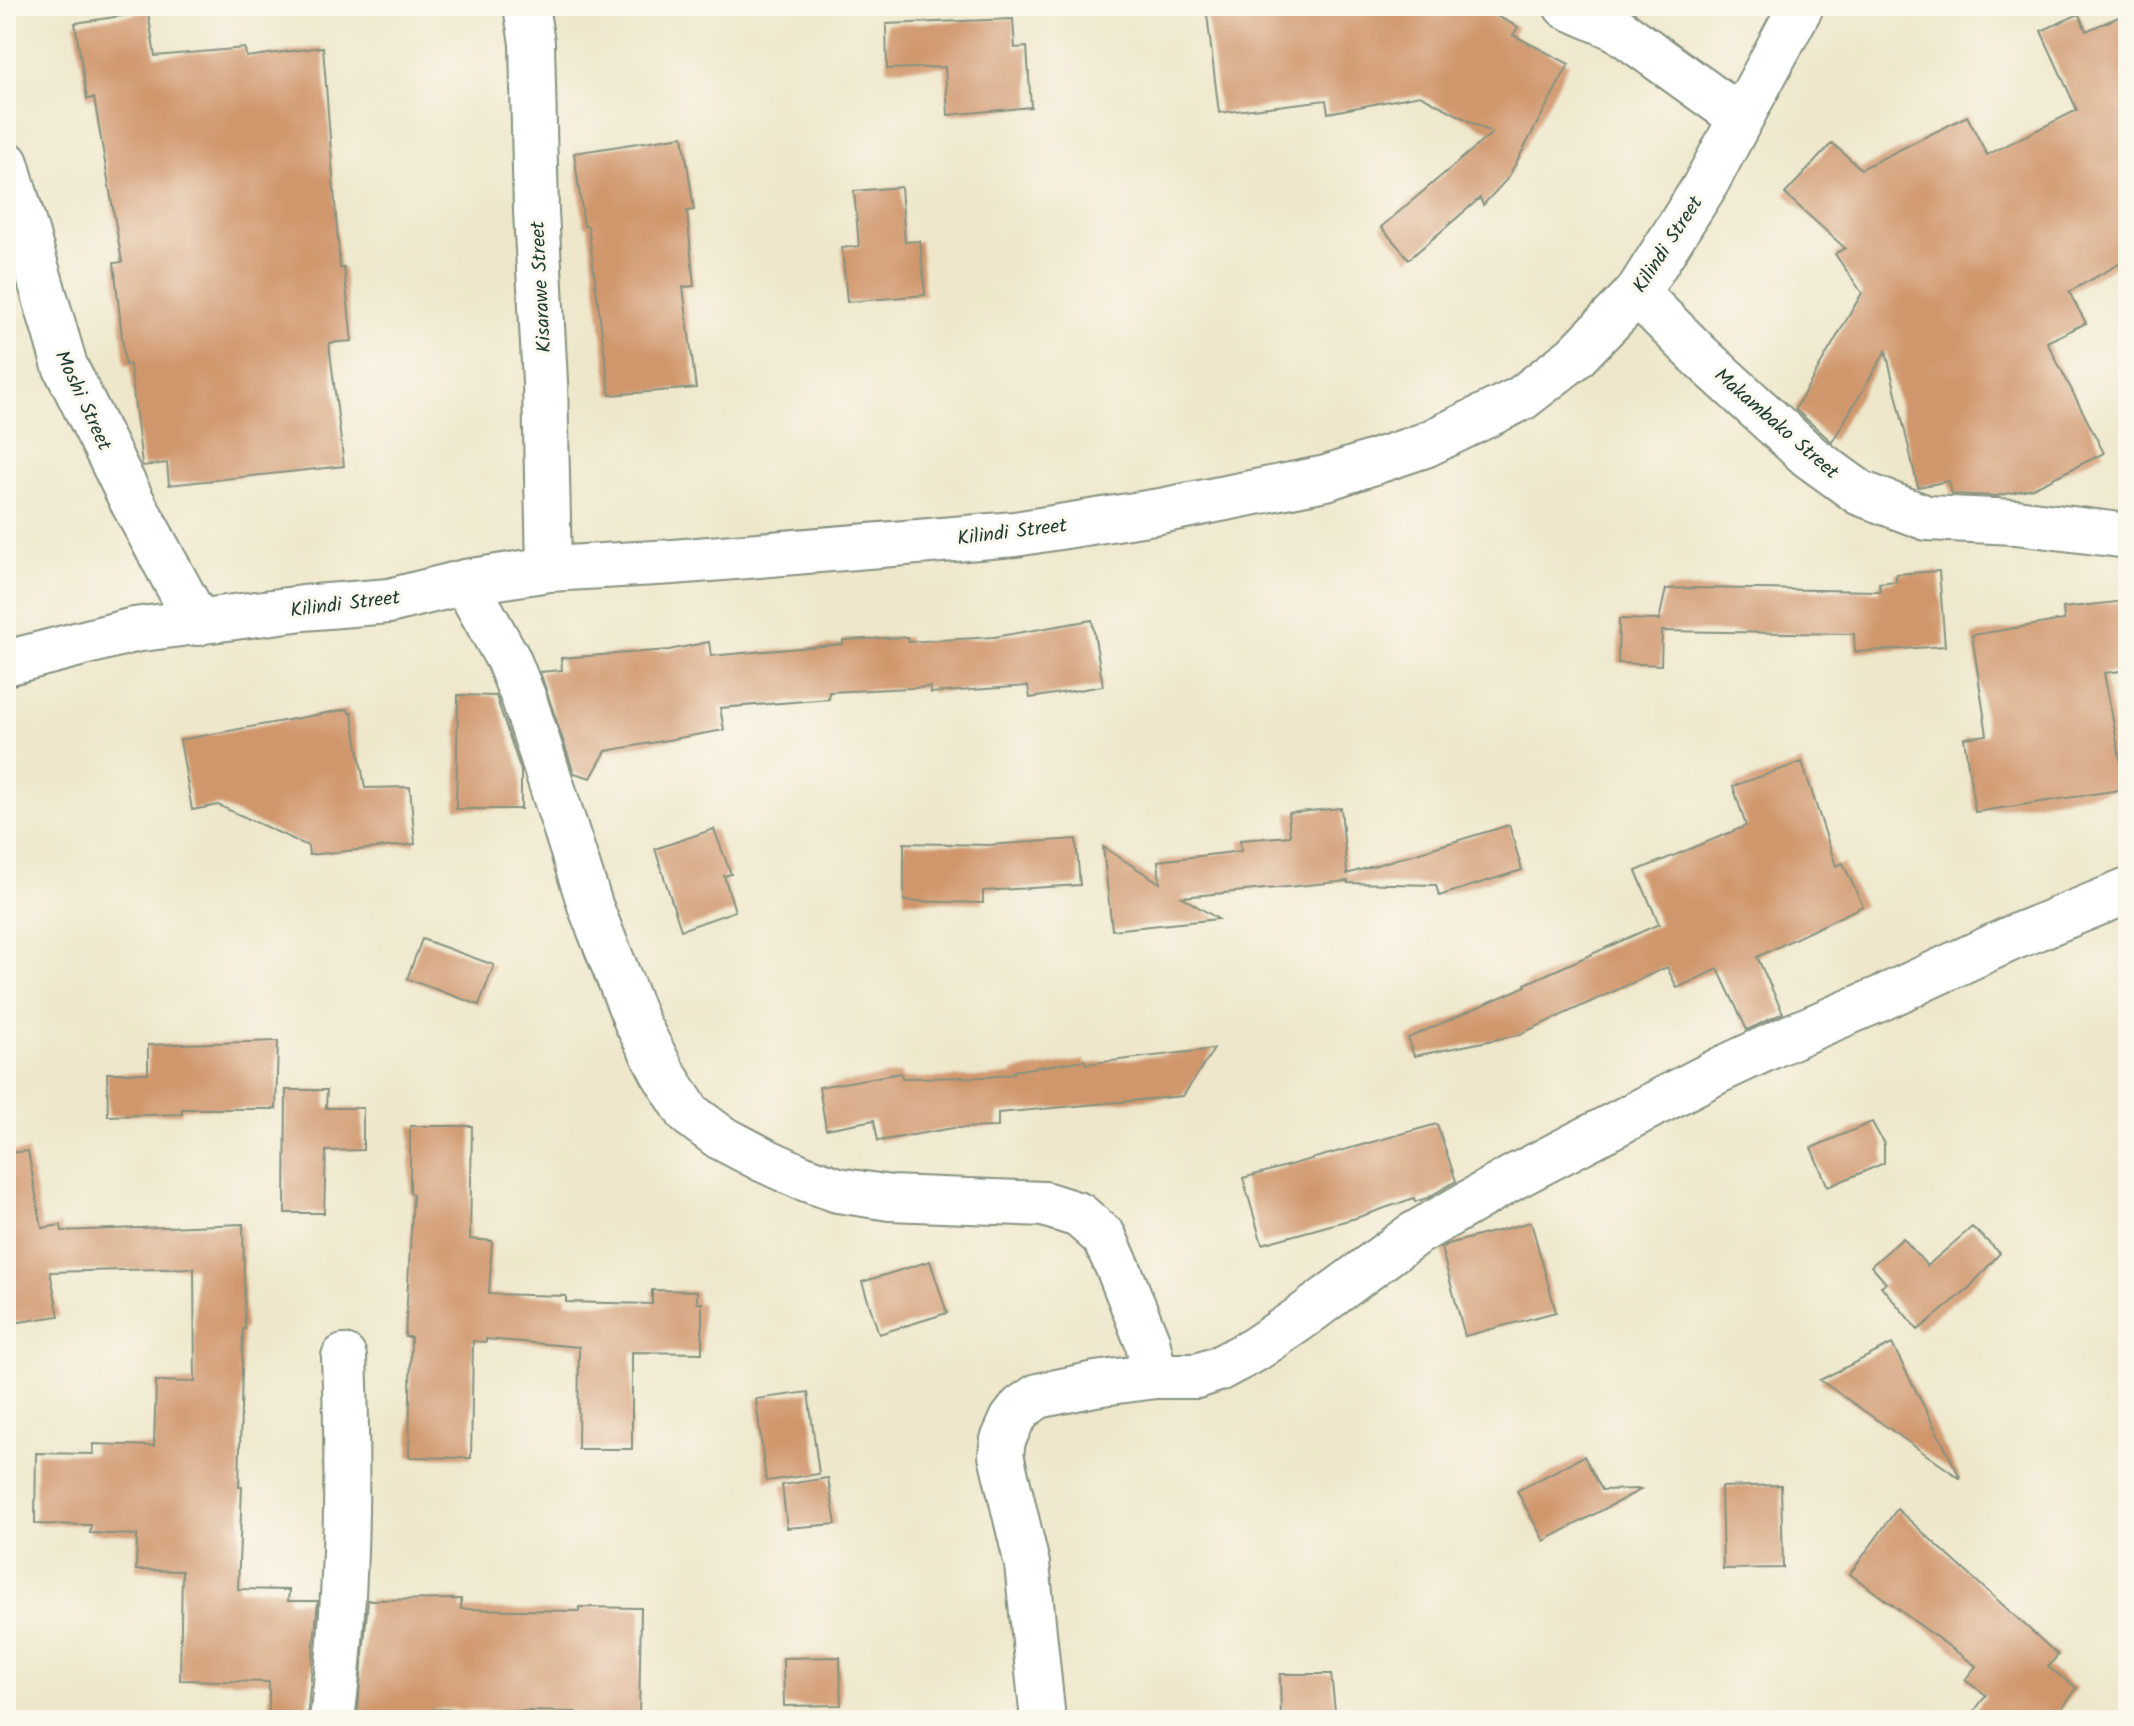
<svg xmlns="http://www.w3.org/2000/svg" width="2134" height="1726" font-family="Kalam,sans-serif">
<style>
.building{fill:#d0976d}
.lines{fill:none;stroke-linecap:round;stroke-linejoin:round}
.minor-casing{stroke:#869280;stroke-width:48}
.minor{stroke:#fff;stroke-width:44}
.labels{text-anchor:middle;stroke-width:6;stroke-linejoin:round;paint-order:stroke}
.street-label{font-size:20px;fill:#1f3d34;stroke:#fbf7ec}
</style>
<rect width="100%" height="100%" fill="#fbf7ec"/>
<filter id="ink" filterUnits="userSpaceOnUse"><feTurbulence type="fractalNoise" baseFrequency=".0125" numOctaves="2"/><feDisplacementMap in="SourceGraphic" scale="16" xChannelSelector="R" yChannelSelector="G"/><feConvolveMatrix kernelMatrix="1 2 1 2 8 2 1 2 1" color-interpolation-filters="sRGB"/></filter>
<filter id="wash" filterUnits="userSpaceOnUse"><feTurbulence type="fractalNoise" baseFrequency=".006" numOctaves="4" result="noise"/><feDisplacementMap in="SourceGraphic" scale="32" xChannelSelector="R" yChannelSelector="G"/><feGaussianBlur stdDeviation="1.8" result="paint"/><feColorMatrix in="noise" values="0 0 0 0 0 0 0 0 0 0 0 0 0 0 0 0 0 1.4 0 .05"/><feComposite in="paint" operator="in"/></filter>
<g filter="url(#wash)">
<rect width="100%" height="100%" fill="#eee7cb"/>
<g id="blocks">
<path class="building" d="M1206 6H1478L1518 27 1513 35 1569 64 1508 178 1483 205 1480 198 1409 259 1381 227 1492 133 1420 95 1328 113 1326 100 1219 113Z
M148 12 155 56 245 48 246 57 323 47 340 268H344L352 341 329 343 344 466 169 485 167 463 143 466 142 464 130 365H125L114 263 122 262 94 98 87 99 75 23Z
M2128 13V259L2069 292 2086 323 2047 342 2104 453 2033 488 1997 496 1952 494 1949 481 1918 487 1886 351 1832 442 1795 409 1862 293 1835 254 1845 248 1785 194 1832 143 1861 169 1967 116 1987 155 2077 110 2041 31 2079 14 2086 31Z
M1013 19 1015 48 1027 47 1031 107 948 115 945 67 887 69 886 24Z
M683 136 694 210 687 211 694 286 683 287 696 388 610 395 588 226H584L574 153Z
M901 187 905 242 920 241 925 295 847 302 842 248 859 246 854 191Z
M1939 571 1945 646 1855 652 1854 634 1662 631 1661 665 1618 663 1619 619 1659 620 1666 589 1689 588 1880 591 1879 583 1896 581V574Z
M2125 601 2128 625V670L2104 673 2126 789 1975 812 1964 738 1987 735 1972 635 2064 620 2063 608Z
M1092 620 1103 686 1030 698 1028 686 931 693V687L829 692V699L720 708 724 730 606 751 591 778 574 773 540 672 562 670 561 658 669 650 709 642 711 656 843 644V640L908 637V642L994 637Z
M458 695 496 696 521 771V809H456Z
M348 709 349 713H352L365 788 410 787 415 844 309 855 308 846 218 805 192 810 180 740Z
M1802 762 1836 866 1843 863 1863 906 1757 957 1783 1013 1747 1030 1718 969 1677 988 1667 967 1518 1035 1414 1056 1408 1038 1526 986 1525 984 1659 924 1636 871 1746 826 1733 786Z
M1341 808 1347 874 1509 825 1522 870 1439 896 1436 885 1348 883V881L1182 897 1218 919 1112 930 1103 847 1160 883 1158 861 1241 851 1240 840 1290 836 1288 813Z
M714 829 731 874 724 876 735 911 681 930 655 849Z
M1076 839 1080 885 983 891V903L904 901V843L988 845Z
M422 939 494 965 479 1005 407 979Z
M278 1041 276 1109H182V1114L108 1116 107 1073H148V1045Z
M1214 1049 1183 1096 998 1113V1127L953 1128 878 1141 874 1120 826 1129 819 1087 901 1073 902 1078 988 1077 1014 1074 1013 1071 1085 1060 1086 1064Z
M286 1090H327L326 1108H363V1150L326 1151 324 1213H285Z
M1872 1122 1884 1144V1163L1828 1187 1811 1148Z
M1437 1124 1456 1181 1427 1198 1415 1202 1414 1198 1356 1218 1262 1244 1243 1178Z
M410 1126H472L470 1239 492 1241 489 1294 566 1296V1302L652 1304V1290L697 1291V1303H702V1353L632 1352V1449H578L579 1347 486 1339V1342L473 1341 471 1458 409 1457 411 1337H405L413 1194 410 1193Z
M28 1151 42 1228 61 1225 62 1231 243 1224 245 1329H243L239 1487H242L238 1589 289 1590 288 1601H318L307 1720H269V1682L180 1680 182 1571 136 1570 137 1535 90 1533 91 1525 35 1524 36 1453 93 1454V1444L154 1446 156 1381 195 1382 194 1268 50 1272 59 1316 6 1324V1153Z
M1531 1222 1556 1312 1465 1336 1441 1248 1448 1244Z
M1972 1227 2000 1253 1969 1288 1918 1330 1881 1286 1886 1283 1871 1266 1903 1238 1927 1266Z
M930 1261 947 1313 879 1334 862 1282Z
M1892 1344 1961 1479 1820 1380Z
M808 1392 819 1474 766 1481 756 1399Z
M1584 1456 1602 1490 1642 1489 1544 1541 1517 1491Z
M828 1478 836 1524 787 1528 782 1485Z
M1781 1485 1783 1568 1723 1569 1721 1487Z
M1897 1509 2058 1655 2048 1667 2077 1688 2053 1720H1968L1986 1695 1965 1680 1976 1666 1850 1574Z
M461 1599V1609L579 1611V1607L641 1608 639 1717 576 1716V1712L433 1709 432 1720 357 1719 368 1600Z
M840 1657 841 1705 784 1706 783 1658Z
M1280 1674H1331L1336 1720H1281Z"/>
</g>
</g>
<g filter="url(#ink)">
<use href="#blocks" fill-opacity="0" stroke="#869280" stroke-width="2"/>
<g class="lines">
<defs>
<path id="minor" d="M526 6 532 43 536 211 545 382 549 569
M1566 6 1616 28 1741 118
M6 163 65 366 133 503 198 623
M1637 293 1701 357 1809 456 1860 493 1927 518 2016 522 2128 536
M465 582 508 659 524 699 591 908 637 1023 663 1073 689 1114 720 1137 764 1160 801 1177 838 1190 890 1198 1044 1204 1079 1215 1104 1237 1119 1270 1147 1341 1155 1376
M6 663 134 630 303 608 389 601 465 582 549 569 673 562 1015 534 1160 511 1326 478 1425 445 1522 398 1575 357 1637 293 1704 187 1801 6
M332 1720C347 1599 349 1478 344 1357
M1043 1720 1027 1564 1001 1455 1003 1440 1012 1420 1022 1407 1038 1396 1095 1384 1155 1376H1197L1218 1369 1254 1350 1298 1320 1413 1235 1514 1177 1720 1070 1795 1035 1882 998 2012 938 2128 891"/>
</defs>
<use href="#minor" class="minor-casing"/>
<use href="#minor" class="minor"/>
</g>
</g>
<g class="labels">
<g class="street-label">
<text transform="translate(1667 244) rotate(-57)" y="7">Kilindi Street</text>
<text transform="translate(540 287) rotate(-93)" y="7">Kisarawe Street</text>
<text transform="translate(84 400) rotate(65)" y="7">Moshi Street</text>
<text transform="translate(1777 423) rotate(41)" y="7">Makambako Street</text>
<text transform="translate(1012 531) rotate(-7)" y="7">Kilindi Street</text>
<text transform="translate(345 603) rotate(-7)" y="7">Kilindi Street</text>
</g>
</g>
<rect width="2134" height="1726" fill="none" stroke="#fbf7ec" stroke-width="32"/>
</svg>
